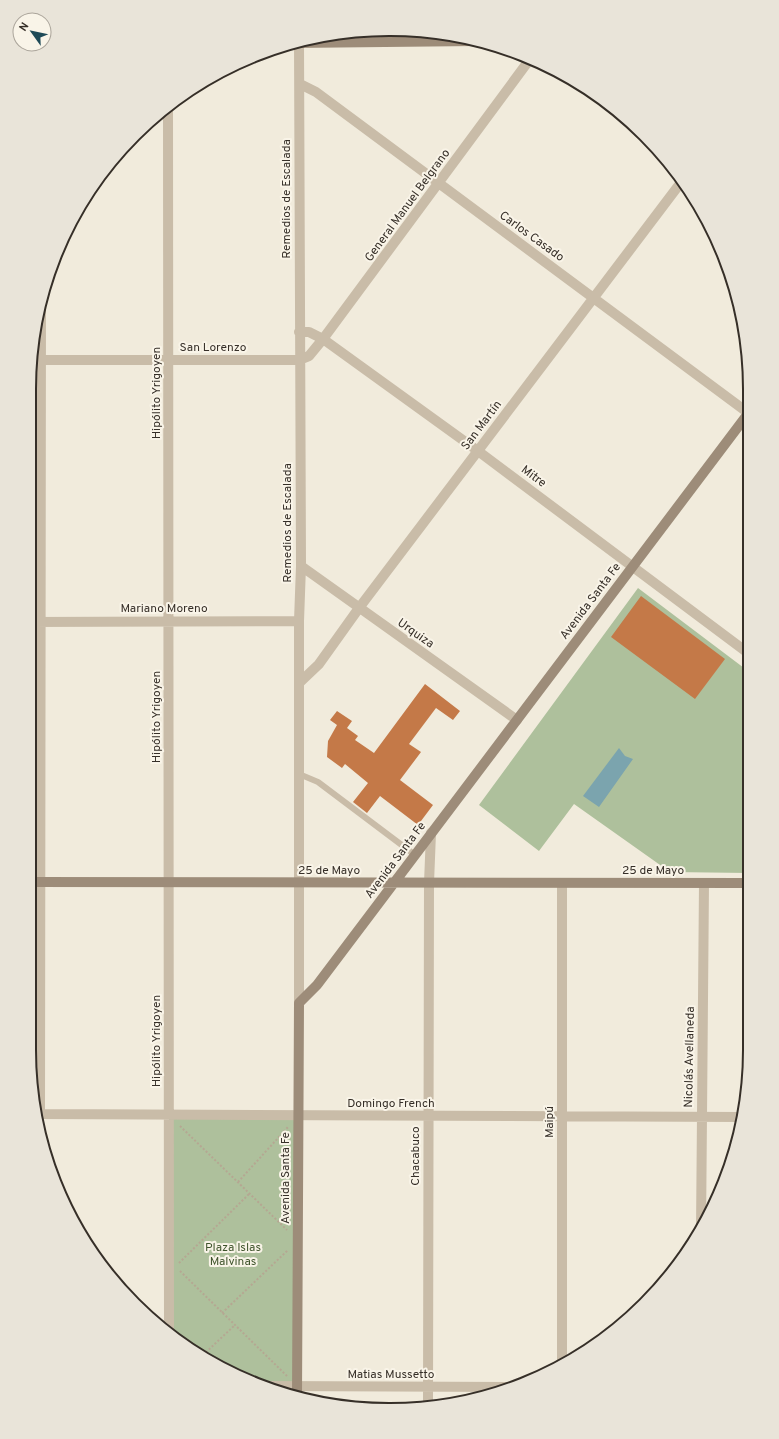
<svg xmlns="http://www.w3.org/2000/svg" width="779" height="1439" font-family="Overpass,sans-serif">
<style>
.green{fill:#aec09c}
.water{fill:#7ba4ae}
.building{fill:#c47948}
.lines{fill:none;stroke-linecap:round;stroke-linejoin:round}
.path{stroke:#b5a792;stroke-width:2;stroke-dasharray:2 2;stroke-linecap:butt}
.lane{stroke:#c9bca8;stroke-width:6}
.street{stroke:#c9bca8;stroke-width:10}
.secondary{stroke:#9d8c79;stroke-width:10}
.labels{text-anchor:middle;stroke-width:4;stroke-linejoin:round;paint-order:stroke}
.street-label{font-size:12px;fill:#362f28;stroke:#f9f4e8}
.park-label{font-size:12px;fill:#3f542c;stroke:#f9f4e8}
.rim{fill:none;stroke:#362f28;stroke-width:2}
</style>
<rect width="100%" height="100%" fill="#f1ebdc"/>
<path class="green" d="M638 588 748 671 749 873 670 872 574 804 539 851 479 805Z
M169 1115 298 1116 297 1386H271L189 1349 169 1330Z"/>
<path class="water" d="M619 748 625 756 633 759 599 807 583 796Z"/>
<path class="building" d="M641 596 725 659 695 699 611 637Z
M425 684 460 711 453 720 436 708 409 744 421 752 400 780 433 805 418 825 380 796 367 813 353 802 368 783 345 764 342 768 327 757 328 741 337 725 330 720 337 711 352 721 347 728 358 736 355 740 374 753Z"/>
<g class="lines">
<path class="path" d="M180 1126 287 1230
M238 1182 288 1127
M179 1263 249 1194
M180 1271 287 1376
M222 1313 288 1250
M203 1355 235 1325"/>
<path class="lane" d="M299 774 318 782 415 855"/>
<path class="street" d="M300 84 316 92 747 412
M168 105 169 1330
M299 332H309L323 339 478 451 748 653
M31 360H299L309 356 323 339 530 59
M301 566 517 720
M29 622 299 621
M299 683 319 664 359 608 682 181
M299 1003V621L301 566 299 43
M40 1114 41 296
M40 1114 742 1117
M701 1231 704 883
M562 1361V883
M271 1386 510 1387
M428 1406 429 883 431 833"/>
<path class="secondary" d="M293 43 476 41
M29 882 749 883
M297 1398 299 1003 317 985 747 415"/>
</g>
<g class="labels">
<g class="street-label">
<text transform="translate(286 199) rotate(-90)" y="4">Remedios de Escalada</text>
<text transform="translate(407 205) rotate(-54)" y="4">General Manuel Belgrano</text>
<text transform="translate(532 236) rotate(36)" y="4">Carlos Casado</text>
<text x="213" y="351">San Lorenzo</text>
<text transform="translate(156 393) rotate(-90)" y="4">Hipólito Yrigoyen</text>
<text transform="translate(481 425) rotate(-53)" y="4">San Martín</text>
<text transform="translate(534 476) rotate(37)" y="4">Mitre</text>
<text transform="translate(287 523) rotate(-90)" y="4">Remedios de Escalada</text>
<text transform="translate(590 601) rotate(-53)" y="4">Avenida Santa Fe</text>
<text x="164" y="612">Mariano Moreno</text>
<text transform="translate(416 633) rotate(35)" y="4">Urquiza</text>
<text transform="translate(156 717) rotate(-90)" y="4">Hipólito Yrigoyen</text>
<text transform="translate(395 860) rotate(-53)" y="4">Avenida Santa Fe</text>
<text x="329" y="874">25 de Mayo</text>
<text x="653" y="874">25 de Mayo</text>
<text transform="translate(156 1041) rotate(-90)" y="4">Hipólito Yrigoyen</text>
<text transform="translate(689 1057) rotate(-89)" y="4">Nicolás Avellaneda</text>
<text x="391" y="1107">Domingo French</text>
<text transform="translate(549 1122) rotate(-90)" y="4">Maipú</text>
<text transform="translate(415 1156) rotate(-90)" y="4">Chacabuco</text>
<text transform="translate(285 1178) rotate(-90)" y="4">Avenida Santa Fe</text>
<text x="391" y="1378">Matias Mussetto</text>
</g>
<g class="park-label">
<text x="233" y="1251">Plaza Islas<tspan x="233" dy="14">Malvinas</tspan></text>
</g>
</g>
<path d="M0 0H779V1439H0ZM389 36H390A353 353 0 0 1 743 389V1050A353 353 0 0 1 390 1403H389A353 353 0 0 1 36 1050V389A353 353 0 0 1 389 36Z" fill="#e9e4d9" fill-rule="evenodd"/>
<path class="rim" d="M389 36H390A353 353 0 0 1 743 389V1050A353 353 0 0 1 390 1403H389A353 353 0 0 1 36 1050V389A353 353 0 0 1 389 36Z"/>
<g transform="translate(32 32) rotate(303)"><circle r="19" fill="#f9f4e8" stroke="#aba59b"/>
<path d="M0-3L7 15L0 10L-7 15Z" fill="#1e4a57"/>
<text y="-6" font-size="11" font-weight="bold" text-anchor="middle" fill="#362f28">N</text>
</g>
</svg>
